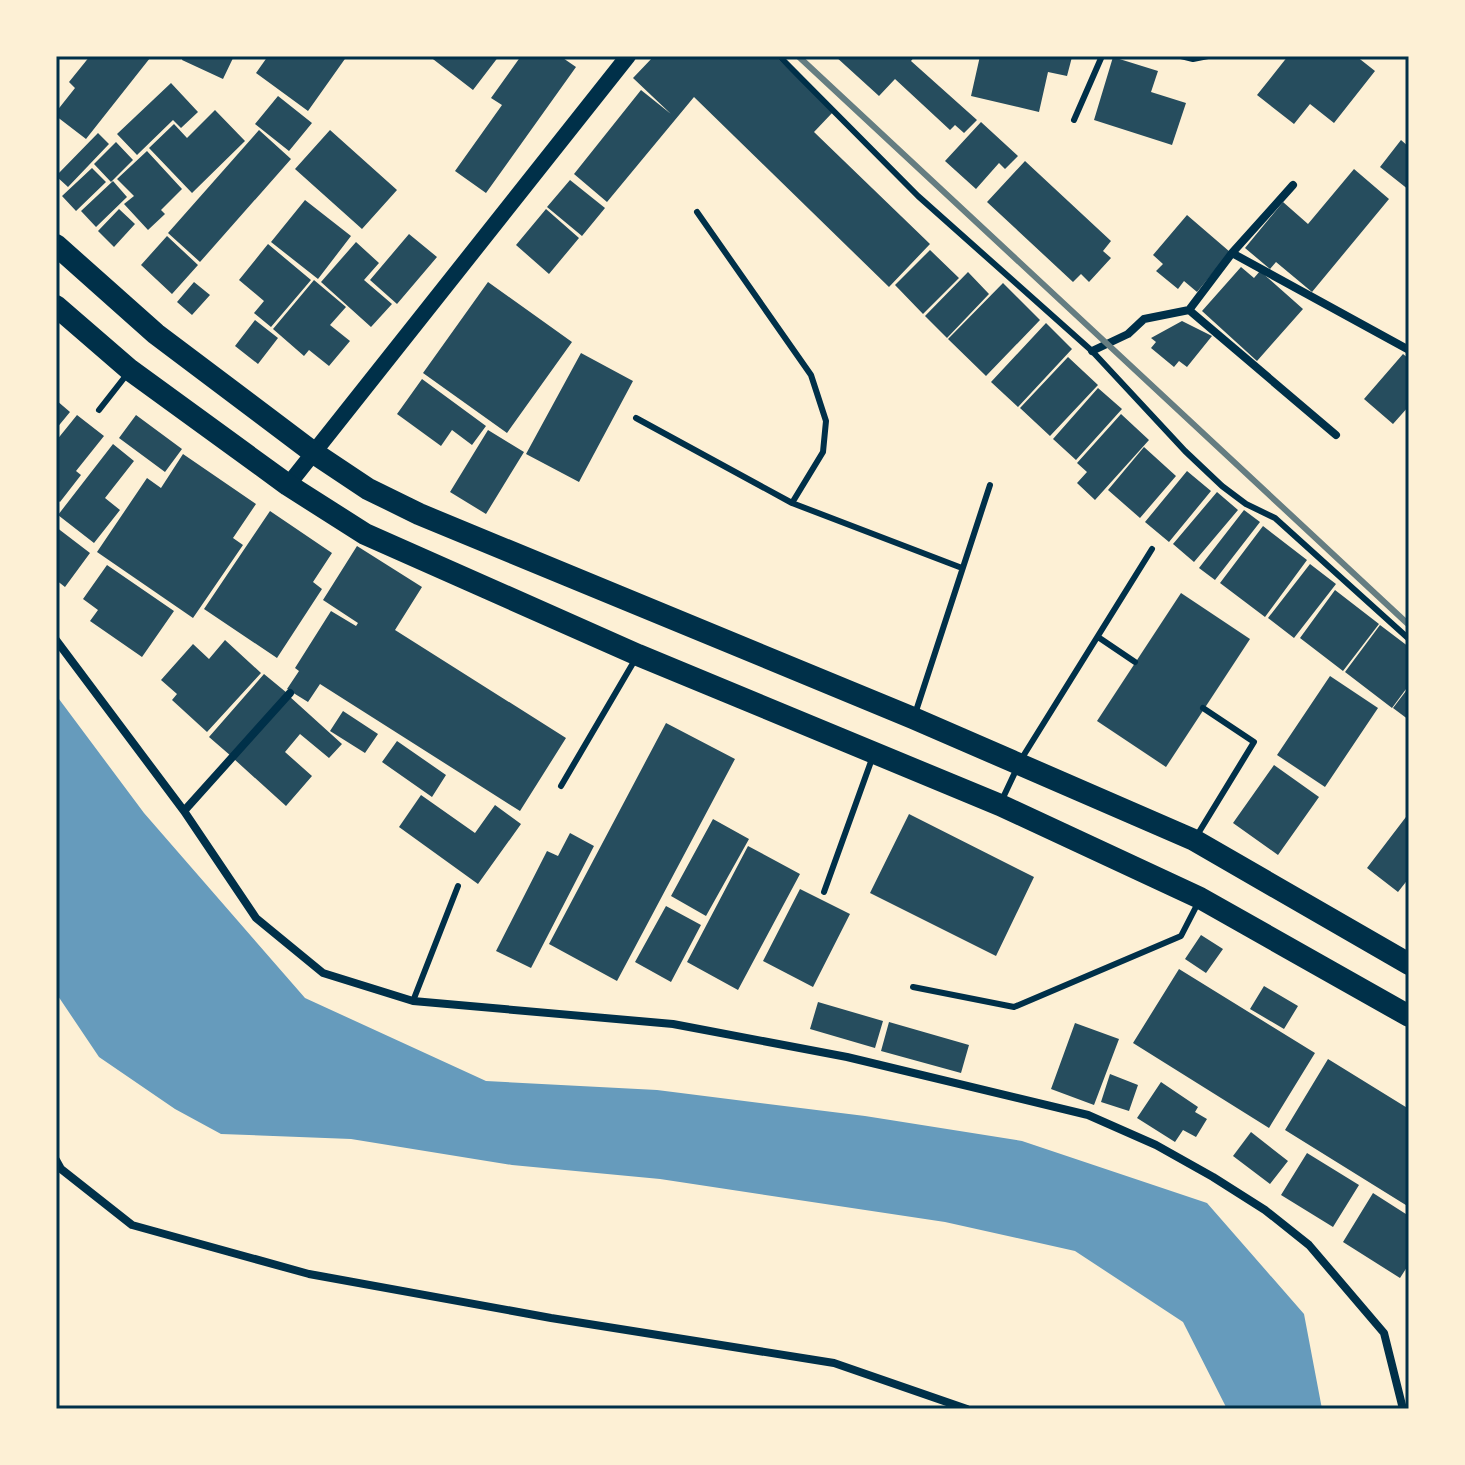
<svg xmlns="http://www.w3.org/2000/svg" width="1465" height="1465" font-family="'Nunito Sans',sans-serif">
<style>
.water{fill:#669bbc}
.building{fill:#264d5e}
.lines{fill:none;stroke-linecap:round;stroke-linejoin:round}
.service{stroke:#003049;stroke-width:6}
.minor{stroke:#003049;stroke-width:8}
.secondary{stroke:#003049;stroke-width:16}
.trunk{stroke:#003049;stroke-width:22}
.rail{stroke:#657d81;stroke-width:6}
.neatline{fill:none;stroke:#003049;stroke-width:3}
</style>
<rect width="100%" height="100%" fill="#fdf0d5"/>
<path class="water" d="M56 695 144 813 305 998 486 1081 657 1090 865 1116 1022 1141 1207 1203 1304 1314 1322 1409H1227L1183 1322 1075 1251 945 1222 660 1179 512 1165 351 1139 221 1134 175 1109 99 1057 56 993Z"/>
<path class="building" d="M90 56 150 58 86 139 56 116V112L75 88 69 82Z
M183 56H234L223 79 182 60Z
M268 56H347L308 111 256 73Z
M429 56H499L473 90Z
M521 56H560L576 67 486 193 455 171 502 105 491 98Z
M654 56H775L833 112 814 132 930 244 889 287 694 97 607 202 574 174 641 90 671 114 633 78Z
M835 56H915L911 61 977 120 964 133 955 125 950 130 895 79 879 96Z
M980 56H1068L1072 57 1067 76 1048 72 1039 112 971 96Z
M1288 56H1356L1375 71 1334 123 1310 104 1294 124 1257 95Z
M1113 57 1158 71 1151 92 1186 103 1172 145 1094 120Z
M171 83 198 112 181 128 173 120 137 155 117 134Z
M278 96 312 123 289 151 255 124Z
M215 110 245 141 192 193 149 148 174 124 187 138Z
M981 122 1018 156 1005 169 999 163 976 189 945 161Z
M259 130 291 159 200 262 168 233Z
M330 130 397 190 362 229 295 169Z
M98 133 109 144 68 187 56 176Z
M1401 140 1409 147V190L1380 167Z
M116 142 133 160 111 182 94 164Z
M147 151 182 189 161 210 165 214 148 230 124 204 134 196 117 179Z
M1025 161 1111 241 1103 251 1111 258 1089 282 1081 274 1073 282 987 202Z
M92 168 106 182 76 211 62 196Z
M1354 169 1389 199 1312 292 1276 262 1270 269 1245 248 1283 202 1308 224Z
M570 180 605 208 582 236 547 207Z
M113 181 127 197 96 227 81 211Z
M305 200 351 236 318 279 271 242Z
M119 209 135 224 114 247 98 231Z
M546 209 579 238 549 274 516 245Z
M1187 215 1230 252 1197 292 1184 281 1178 289 1156 271 1163 264 1153 255Z
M409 234 437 257 397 304 370 280Z
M167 236 198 265 172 294 141 265Z
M356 242 379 263 364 280 392 304 371 327 321 282Z
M268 244 311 280 271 327 254 313 264 301 239 280Z
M930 250 959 278 923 314 895 285Z
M1241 267 1254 278 1260 271 1303 309 1257 361 1202 311Z
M968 272 989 294 947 338 925 316Z
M314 280 346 307 330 325 350 341 329 366 309 350 304 356 273 329Z
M194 282 210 295 192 315 177 302Z
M488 282 572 342 507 433 423 373Z
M1003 283 1040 320 986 376 948 339Z
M255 320 278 338 258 364 235 346Z
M1182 321 1212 336 1187 367 1179 361 1174 367 1151 348 1156 342 1151 338Z
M1046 323 1072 349 1018 407 991 382Z
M581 353 633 381 579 482 526 454Z
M1403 354 1409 359V406L1393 424 1364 399Z
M1068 357 1098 385 1050 436 1020 408Z
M422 379 486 426 472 445 452 430 441 446 397 414Z
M1098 388 1122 409 1076 460 1053 439Z
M56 400 70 412 56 429Z
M1121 414 1149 440 1095 500 1077 483 1087 472 1077 463Z
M77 415 104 436 76 471 81 475 60 502 56 499V441Z
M136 415 182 449 165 472 119 438Z
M488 430 524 452 486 514 450 492Z
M113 444 134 461 105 498 120 510 94 543 58 515Z
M1144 447 1176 476 1140 518 1108 490Z
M183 454 256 504 233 538 243 545 193 618 97 552 147 478 161 488Z
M1187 471 1211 491 1169 542 1145 522Z
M1217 492 1238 510 1194 562 1173 544Z
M1244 510 1260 522 1215 580 1199 568Z
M270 511 332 553 313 582 322 589 277 658 204 609Z
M1263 526 1307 560 1265 617 1220 583Z
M56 527 90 553 65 587 56 580Z
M357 546 422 587 395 630 566 738 520 811 320 684 308 702 287 689 299 671 295 668 331 611 356 626 358 623 323 600Z
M1310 564 1336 584 1294 638 1268 618Z
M107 565 174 611 142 657 90 621 98 610 83 599Z
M1335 590 1379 624 1343 671 1300 638Z
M1181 593 1250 639 1166 767 1097 721Z
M1380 625 1409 647V685L1392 708 1345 672Z
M225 640 261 673 207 732 172 700 177 694 161 680 193 644 209 659Z
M264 674 287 693 231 756 209 737Z
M1330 676 1378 708 1325 787 1277 755Z
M1409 687V720L1393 708Z
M289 696 342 744 329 758 300 734 285 752 312 776 286 806 234 759Z
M343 711 378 734 365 753 330 731Z
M666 723 735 759 617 981 549 944Z
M397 741 446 775 432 797 382 762Z
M1274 765 1319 797 1278 855 1233 823Z
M421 795 475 833 495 805 521 824 478 884 399 827Z
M1409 813V878L1398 892 1367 868Z
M909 814 1034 877 996 956 870 893Z
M713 819 749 839 706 916 671 896Z
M570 833 594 846 531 968 496 951 547 851 558 856Z
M748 846 800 874 738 990 687 962Z
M800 889 850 914 813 987 763 961Z
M666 906 701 925 671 982 635 962Z
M1201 935 1223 949 1206 973 1185 959Z
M1179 969 1315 1053 1269 1128 1133 1043Z
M1264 986 1298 1006 1284 1029 1250 1009Z
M818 1002 883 1021 875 1048 810 1029Z
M889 1022 969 1045 961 1073 881 1051Z
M1075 1023 1119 1039 1094 1105 1051 1089Z
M1328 1059 1409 1109V1207L1285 1130Z
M1110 1074 1138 1085 1129 1111 1101 1102Z
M1161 1082 1198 1107 1195 1112 1207 1119 1196 1137 1183 1130 1175 1142 1137 1118Z
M1251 1132 1288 1161 1270 1184 1233 1156Z
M1307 1153 1359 1185 1333 1227 1281 1195Z
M1373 1193 1409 1216V1264L1400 1278 1343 1242Z"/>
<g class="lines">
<path class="service" d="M779 56 918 196 1092 351 1185 451 1222 486 1246 504 1275 518 1409 639
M1181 56 1193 59 1208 56
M1074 120 1102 56
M697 212 811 375 826 421 823 452 792 503
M99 410 128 373
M636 418 792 503 962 568
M1098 637 1135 662
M915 714 990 485
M1022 758 1152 549
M561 786 636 658
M1001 802 1017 768
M1196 837 1254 742 1203 708
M824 892 873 756
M913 987 1014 1007 1181 936 1199 901
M413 1001 458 886"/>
<path class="minor" d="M1293 185 1232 253 1189 310 1336 435
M1232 253 1409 350
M1092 351 1128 334 1144 319 1189 310
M56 640 184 811 256 918 323 973 413 1001 673 1024 847 1057 1088 1115 1156 1145 1213 1177 1265 1210 1309 1245 1384 1333 1403 1409
M184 811 290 693
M56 1160 61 1169 132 1225 309 1274 551 1318 834 1363 967 1409"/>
<path class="secondary" d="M288 485 628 56"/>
<path class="trunk" d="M56 245 156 334 314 453 368 489 419 514 913 718 1194 840 1409 964
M56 306 130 370 288 485 365 534 638 655 1000 805 1200 898 1409 1016"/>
<path class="rail" d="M798 56 1409 625"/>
</g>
<rect width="1465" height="1465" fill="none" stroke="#fdf0d5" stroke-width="116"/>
<rect x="58" y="58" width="1349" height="1349" class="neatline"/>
</svg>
